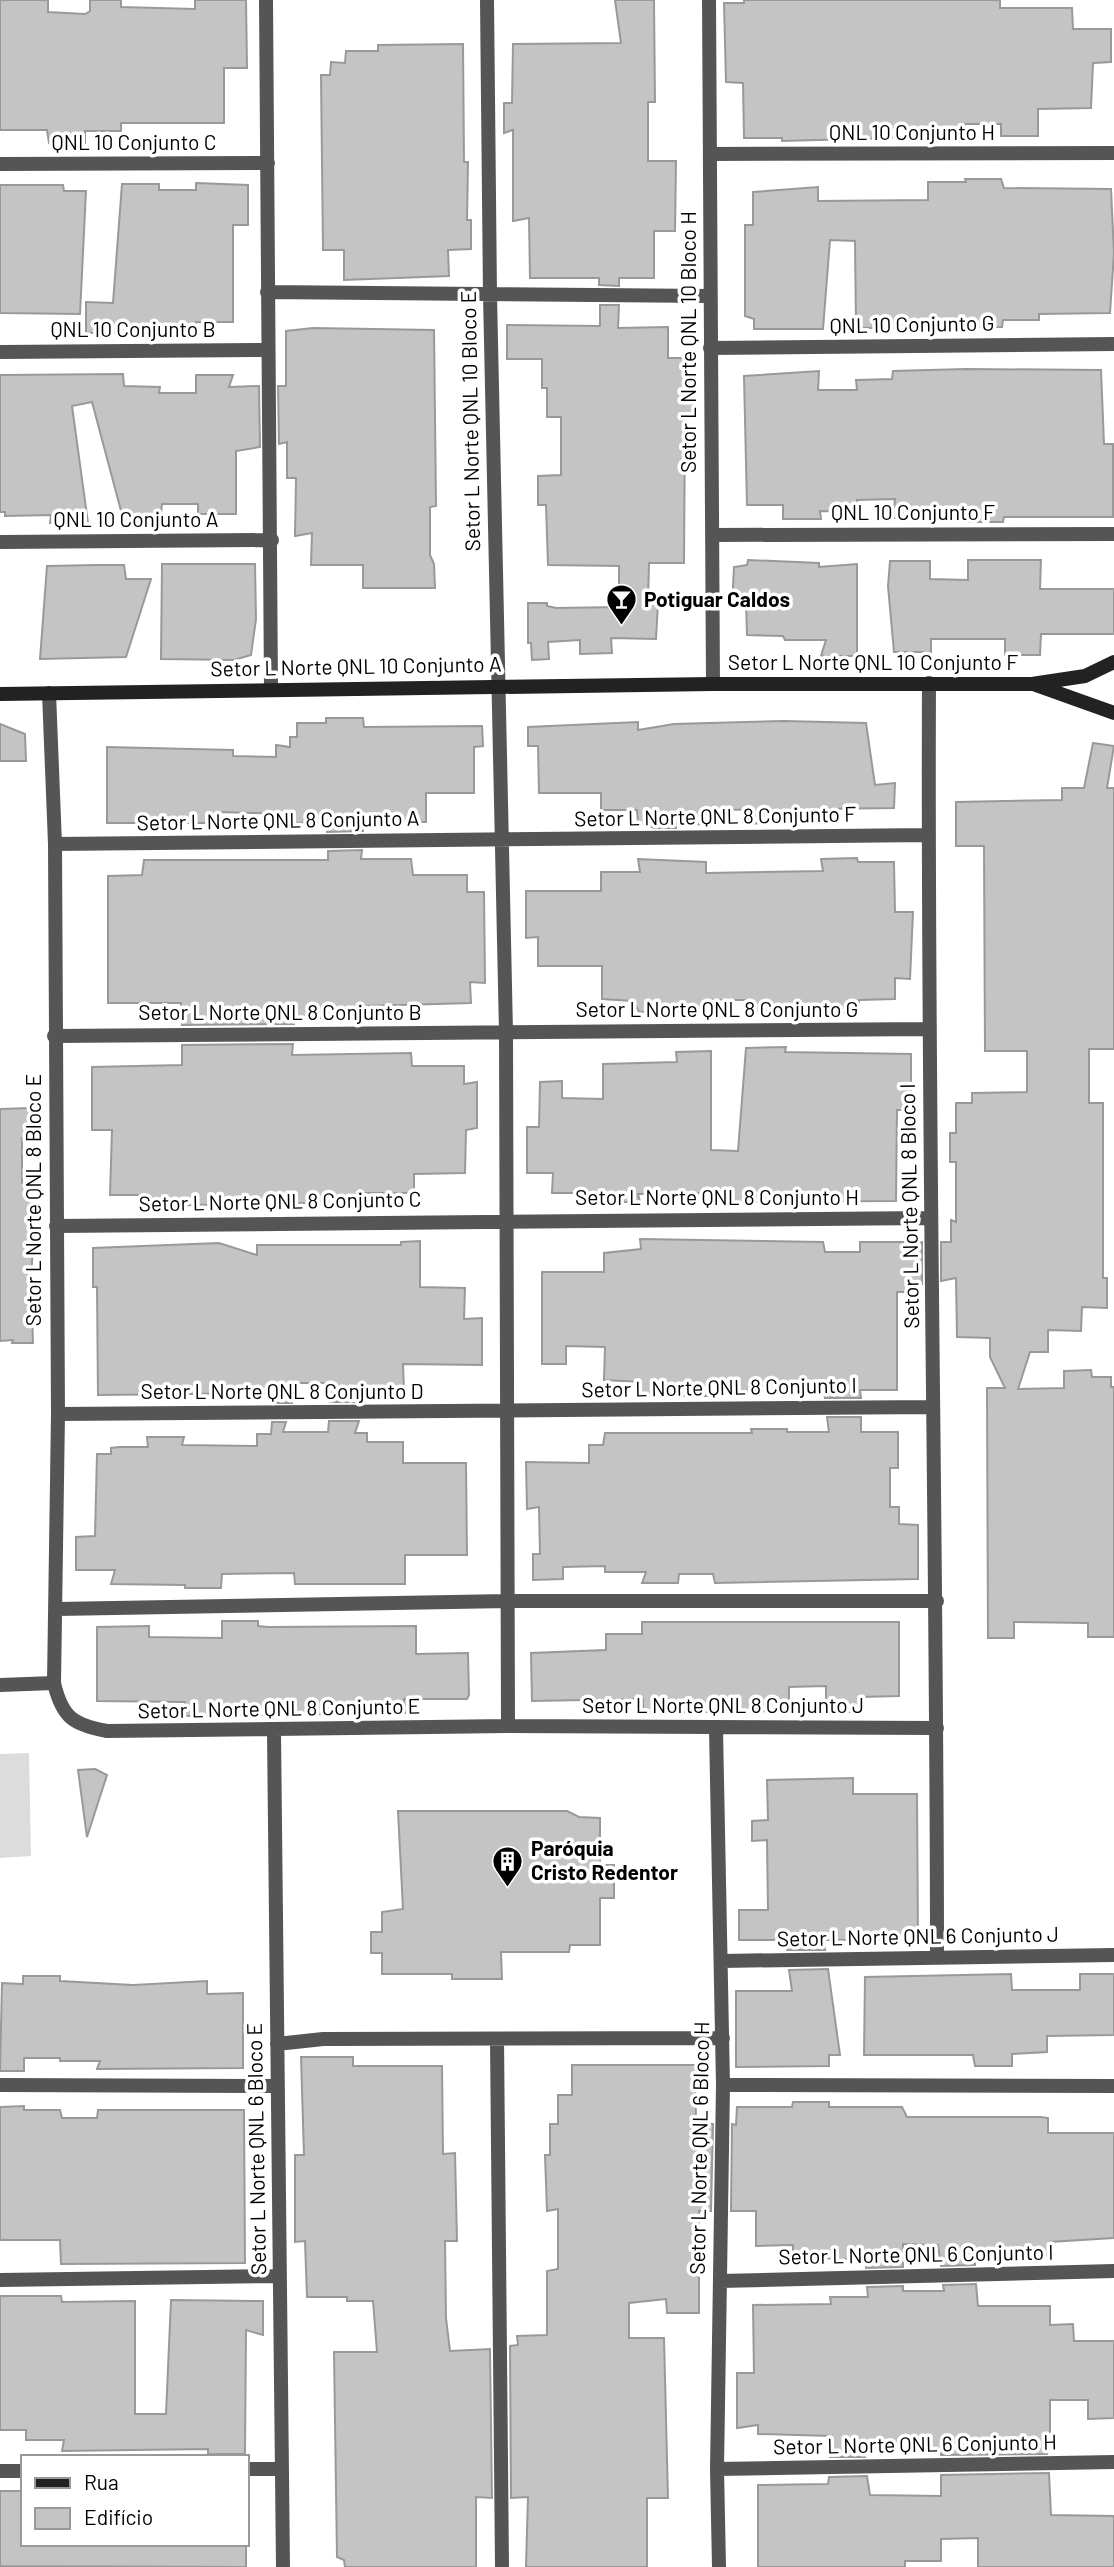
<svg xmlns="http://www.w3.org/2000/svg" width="1114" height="2567" font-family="Barlow,sans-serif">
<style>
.green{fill:#dcdcdc}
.building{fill:#c4c4c4;stroke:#999;stroke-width:2}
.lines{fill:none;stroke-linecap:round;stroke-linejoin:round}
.minor{stroke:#555;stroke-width:14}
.secondary{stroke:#222;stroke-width:14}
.labels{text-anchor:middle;stroke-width:7;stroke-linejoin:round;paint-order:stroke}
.street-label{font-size:21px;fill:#000;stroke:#fff}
.poi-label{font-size:21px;font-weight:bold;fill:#000;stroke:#fff;text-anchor:start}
</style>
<rect width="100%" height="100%" fill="#fff"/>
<path class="green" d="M29 1753 31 1856 0 1858V1754Z"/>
<path class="building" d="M0 0H48V12L85 14 90 11V0H121V7L195 9V0H246L247 68H224V123H121V131H85V143H49L47 130H0Z
M615 0H654L655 102H648V161H676L675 231H654V278H619V286L599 285V278H530L529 218 513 221V130L504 133V103H512L513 44 621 43Z
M744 0H1000V8H1072L1073 29H1111V62L1093 63 1091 108 1038 109V136H1001V124H965L964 142H928L927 128H893L892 138 782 141V138H744L743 83 726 82 724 3H744Z
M463 44 464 162H468L467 220H471V249L448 250 449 276 344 280V250H323L321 75H330L331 62 345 63 346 51H378V45Z
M965 179H1001L1004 188 1111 189 1114 253 1110 313 1039 314V320H1003L1002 327 856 328 855 241 830 240 823 329H754V319L745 316V225H753V192L818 187V201L928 200V182H966Z
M196 183 248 185V225H233V322H196V332L86 333V302L113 303 122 184H159V190H196Z
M0 185H63L64 191H86L80 314 0 313Z
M600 305H619L618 328 668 327V358H686V385L693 388V417L685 414 684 563H649L648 603H658L656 639 611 638 612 653 580 654V640L548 642 549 659 532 660 531 643H528V603H547V606L556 608 619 607V566L548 565 546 505H538V476L561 475V417H547V388H542V359H507V325L600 326Z
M313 328 434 330 436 506 430 507V555L434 564 435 588H363V565H311L312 533 295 536 296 478H287V442L279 444 278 386H286V331Z
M966 369 1101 370 1104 444H1113V517H1004L1003 522H967V518H893L895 499 857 500V512L820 511 821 519H783V505H747L744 376 819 371 818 390H857L856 380 892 379 893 371Z
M123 374 124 386 160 387 159 393H196V375H233L229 387 259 386 260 447 236 451V514H198V504H162L160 522H124L92 402 72 406 88 523H50L51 515 5 516V512H0V375Z
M748 560 819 563V567L857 564V656H821L826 640H785L783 636 747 635 746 601H733V586L734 567 747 565Z
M968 560H1041L1040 589H1114V634H1041L1040 655H1005V639H931V652H894L888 586 890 561H930V579L968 580Z
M162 564H255L256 619 251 655 234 660 161 659Z
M97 565H124L126 579H151L126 657 40 659 47 566Z
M326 718H363L364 727 482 726 483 746 474 747V793H426V822H363V831L327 832V822L290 823V814L254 813 217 812V823H107V747L233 750V756L276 757V745L290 747V737H297V723H326Z
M784 721 866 723 875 785 895 783 894 808 822 809 821 820 748 824V810L711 809 710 825 675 823 676 828H655L638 823 637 810H601V793H539L538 746H528V727L638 722V730L674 724Z
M0 724 25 734 26 761H0Z
M1093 743 1114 746 1107 788H1114V1049H1089V1103H1103V1278H1107V1308L1082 1307 1081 1331 1048 1330V1352H1030L1018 1389 1064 1388V1371L1091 1370 1092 1377H1111V1387H1114V1637H1088V1623L1014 1622V1638H988L987 1388H1005L990 1357V1338L957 1337 956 1278 941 1281V1242H951V1220L956 1222V1162H950V1133H956V1103H972V1093L1027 1092V1051H985L984 846H956V802L1062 800V788H1084Z
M362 850 361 859H411L413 875H467V892H484L485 983 470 982 471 1003 365 1006V1018H295L294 1024 182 1025 181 1003H108V876L142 875 144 860H328V851Z
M857 858 858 862H894L895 912H913L910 979 895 978V999L859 1000V1013L749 1011 750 1000H712V1012H639L633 1001 602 999V966H538V937L526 938V891H601V872H640L638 859 706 862V873L823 871 821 859Z
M293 1044 292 1055 411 1053 412 1066H464V1084L477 1082V1128L466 1130 465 1173 414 1174V1193H364L366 1202 145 1206 146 1195H110L112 1130H92V1067L182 1065V1045Z
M786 1047 785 1052 911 1054V1110H897L896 1201 712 1202 713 1193 638 1194 640 1202H590V1193H552L553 1173H527V1127H539L540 1082 562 1081V1098L603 1099V1064L677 1062 676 1052 711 1051V1150L738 1151 746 1048Z
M30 1108 31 1137 22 1138V1183H29V1196L35 1197 31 1284 33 1343H12L13 1340 0 1341V1109Z
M640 1239 823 1242 825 1252H860V1242H922V1284L910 1285V1292H897V1390H860L861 1398H825L824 1391 788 1390 714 1391V1396H641V1382L604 1380 605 1347 566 1346V1364H542V1272H604V1253L641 1249Z
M420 1241V1287L465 1288 464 1319 482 1318V1365L403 1364 404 1392H368L365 1402H330L332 1383H294L292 1403H274V1393L98 1395 97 1287H93V1248L219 1243 257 1255V1245H401V1242Z
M827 1417H861V1432H898V1468H890V1507H899V1524L918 1525V1579L715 1583 713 1574H679L678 1583H642L646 1572H605V1566L563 1567V1579L533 1580V1554H540L539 1507 527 1509 526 1462 589 1463V1445H603L605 1433H752L751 1429H787V1432H829Z
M329 1421H359L355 1433H367V1442H403V1463H466L467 1555H405V1584H295L294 1573 222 1574 221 1588H185V1585L111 1584 115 1570H76V1537L95 1536 97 1454H111V1448L119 1447H148L147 1437H184L182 1445 257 1446V1434H271L272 1422H286L283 1432H328Z
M222 1621H258V1626L268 1627 416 1626V1654L468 1653 469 1695 467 1699H404L406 1713 186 1716 185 1702 97 1701V1627L149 1626V1637L222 1638Z
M642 1622H899V1696L860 1697 862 1712H826V1686L789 1687V1711L643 1713V1699L532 1701 531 1653 606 1650V1634H642Z
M95 1769 107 1775 87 1837 78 1770Z
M853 1778V1794H917L918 1940H824L825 1950H787L785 1940H739V1910H768L767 1840 752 1841V1821L768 1820 767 1780Z
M398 1811H567L579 1817 600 1818V1865H614V1898H600V1945H570L569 1952H501L502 1979H452V1974H382V1953H371V1932H382V1912L403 1909Z
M828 1969 840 2055H829V2066L736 2067V1991H792L789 1970Z
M1011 1974 1012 1990H1080V1974H1114V2035L1047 2036V2052L1012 2054V2066H975L973 2055H864L865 1977Z
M23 1976H60V1981L133 1985 207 1981V1994L243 1993V2068L97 2069 100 2061H60V2058H24V2071H0L2 1983 23 1984Z
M301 2057H353V2066H442L443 2154 455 2153 457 2241H445L446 2318 450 2351 490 2349 492 2498 476 2497V2567H345L344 2560 337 2557 334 2352H377L373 2301H347V2297H307L305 2241 295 2242V2155H304Z
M572 2065H695L696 2123 713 2124 711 2211H699V2313H667L666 2299 629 2303V2338H664L668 2498H647V2567H526L528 2497 511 2498 510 2346 518 2345 517 2336 547 2335V2271L558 2269V2209L547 2211 545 2155H550V2124H558V2095H572Z
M793 2102H829V2107H902L907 2117H1041L1048 2118V2133H1114V2238L1049 2242 1050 2255 975 2257V2265L941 2266 938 2245 903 2244V2267L866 2268V2260L793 2257V2245L756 2246V2211H731L732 2124 736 2125 737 2107H792Z
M24 2106V2110H60L62 2118H97L98 2110H244L245 2263 61 2264 60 2240H0V2107Z
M976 2284 978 2306H1050V2325L1073 2324 1074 2341H1114V2418L1088 2419V2400H1050V2448H1046L1047 2454 941 2455V2448H863L865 2457H830L832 2436 758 2434V2425L737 2428V2373H754L753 2305 831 2304 830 2297H868L867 2287 903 2286V2291H944L943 2285Z
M0 2296H61L62 2302 135 2301V2414H166L171 2300 263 2301V2335L246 2330 245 2454H208V2449L62 2451 64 2440H26V2430H0Z
M1049 2473 1051 2515 1114 2516V2567H978V2538L941 2539V2561H905V2567H758V2485L828 2484 829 2477 867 2476 870 2495 941 2496V2475Z
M0 2491H23V2544H246V2567L0 2566Z"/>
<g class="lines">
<path class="minor" d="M266 0 271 689
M487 0 490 295 506 1032 508 1726
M709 0 713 684
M710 154 1114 153
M0 164 268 163
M267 292 709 296
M710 348 1114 344
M0 352 267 350
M712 535 1114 534
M0 542 272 540
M929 683C927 1108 937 1532 937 1957
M49 693 55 844 58 1414 54 1683C62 1717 73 1725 107 1731L508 1726 937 1728
M55 844 928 835
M54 1036 929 1029
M56 1226 929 1218
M58 1414 933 1407
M57 1609 508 1601H937
M0 1685 54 1683
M716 1729 723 2085 717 2469 719 2567
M274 1732 283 2567
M722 1961 1114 1955
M497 2039 502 2567
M277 2044 323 2039 723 2038
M0 2085 276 2086
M723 2085 1114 2086
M0 2280 279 2276
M720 2281 1114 2271
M247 2469H281
M717 2469 1114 2462
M0 2471H23"/>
<path class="secondary" d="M1033 684 1114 713
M0 694 713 684H1032L1085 676 1114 662"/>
</g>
<defs>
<symbol id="bar-pin" viewBox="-11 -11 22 30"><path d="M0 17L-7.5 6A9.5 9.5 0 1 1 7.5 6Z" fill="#000" stroke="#fff"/><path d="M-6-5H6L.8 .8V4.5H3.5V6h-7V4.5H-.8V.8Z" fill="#fff"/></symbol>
<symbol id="building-pin" viewBox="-11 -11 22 30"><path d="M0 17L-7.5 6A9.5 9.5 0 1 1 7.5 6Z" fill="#000" stroke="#fff"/><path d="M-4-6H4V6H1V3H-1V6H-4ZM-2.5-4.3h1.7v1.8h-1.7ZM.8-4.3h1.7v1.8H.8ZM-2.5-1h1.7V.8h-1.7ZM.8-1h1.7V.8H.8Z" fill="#fff"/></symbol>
</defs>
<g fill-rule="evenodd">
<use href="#bar-pin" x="604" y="582" width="35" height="47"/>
<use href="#building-pin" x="490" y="1844" width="35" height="47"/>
</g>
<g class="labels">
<g class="street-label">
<text x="912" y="140">QNL 10 Conjunto H</text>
<text x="134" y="150">QNL 10 Conjunto C</text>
<text transform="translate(912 325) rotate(-1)" y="7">QNL 10 Conjunto G</text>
<text x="133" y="337">QNL 10 Conjunto B</text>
<text transform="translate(689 342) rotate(-90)" y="7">Setor L Norte QNL 10 Bloco H</text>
<text transform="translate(471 421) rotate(-91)" y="7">Setor L Norte QNL 10 Bloco E</text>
<text x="913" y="520">QNL 10 Conjunto F</text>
<text x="136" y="527">QNL 10 Conjunto A</text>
<text x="873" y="670">Setor L Norte QNL 10 Conjunto F</text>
<text transform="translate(356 667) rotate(-1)" y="7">Setor L Norte QNL 10 Conjunto A</text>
<text transform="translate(715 817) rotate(-1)" y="7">Setor L Norte QNL 8 Conjunto F</text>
<text transform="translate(278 821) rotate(-1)" y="7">Setor L Norte QNL 8 Conjunto A</text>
<text x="717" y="1017">Setor L Norte QNL 8 Conjunto G</text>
<text x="280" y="1020">Setor L Norte QNL 8 Conjunto B</text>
<text x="717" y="1205">Setor L Norte QNL 8 Conjunto H</text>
<text transform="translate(34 1200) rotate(-90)" y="7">Setor L Norte QNL 8 Bloco E</text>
<text transform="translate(280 1202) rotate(-1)" y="7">Setor L Norte QNL 8 Conjunto C</text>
<text transform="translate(910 1206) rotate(-91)" y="7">Setor L Norte QNL 8 Bloco I</text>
<text transform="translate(719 1388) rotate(-1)" y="7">Setor L Norte QNL 8 Conjunto I</text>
<text x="282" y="1399">Setor L Norte QNL 8 Conjunto D</text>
<text x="723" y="1713">Setor L Norte QNL 8 Conjunto J</text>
<text transform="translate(279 1709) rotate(-1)" y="7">Setor L Norte QNL 8 Conjunto E</text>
<text transform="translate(918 1937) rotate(-1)" y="7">Setor L Norte QNL 6 Conjunto J</text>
<text transform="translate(700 2148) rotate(-89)" y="7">Setor L Norte QNL 6 Bloco H</text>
<text transform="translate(257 2149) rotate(-91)" y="7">Setor L Norte QNL 6 Bloco E</text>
<text transform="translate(916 2255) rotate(-1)" y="7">Setor L Norte QNL 6 Conjunto I</text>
<text transform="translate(915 2445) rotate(-1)" y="7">Setor L Norte QNL 6 Conjunto H</text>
</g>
<g class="poi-label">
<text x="644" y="607">Potiguar Caldos</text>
<text x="531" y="1856">Paróquia<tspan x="531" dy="24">Cristo Redentor</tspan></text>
</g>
</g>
<rect x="21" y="2455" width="228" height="91" fill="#ffffff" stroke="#999999" stroke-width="2"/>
<rect x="35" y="2478" width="35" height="10" fill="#222222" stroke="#999999" stroke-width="2"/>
<text x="84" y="2490" font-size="21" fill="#000000">Rua</text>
<rect x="35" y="2508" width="35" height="21" fill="#c4c4c4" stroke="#999999" stroke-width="2"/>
<text x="84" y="2525" font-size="21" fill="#000000">Edifício</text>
</svg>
